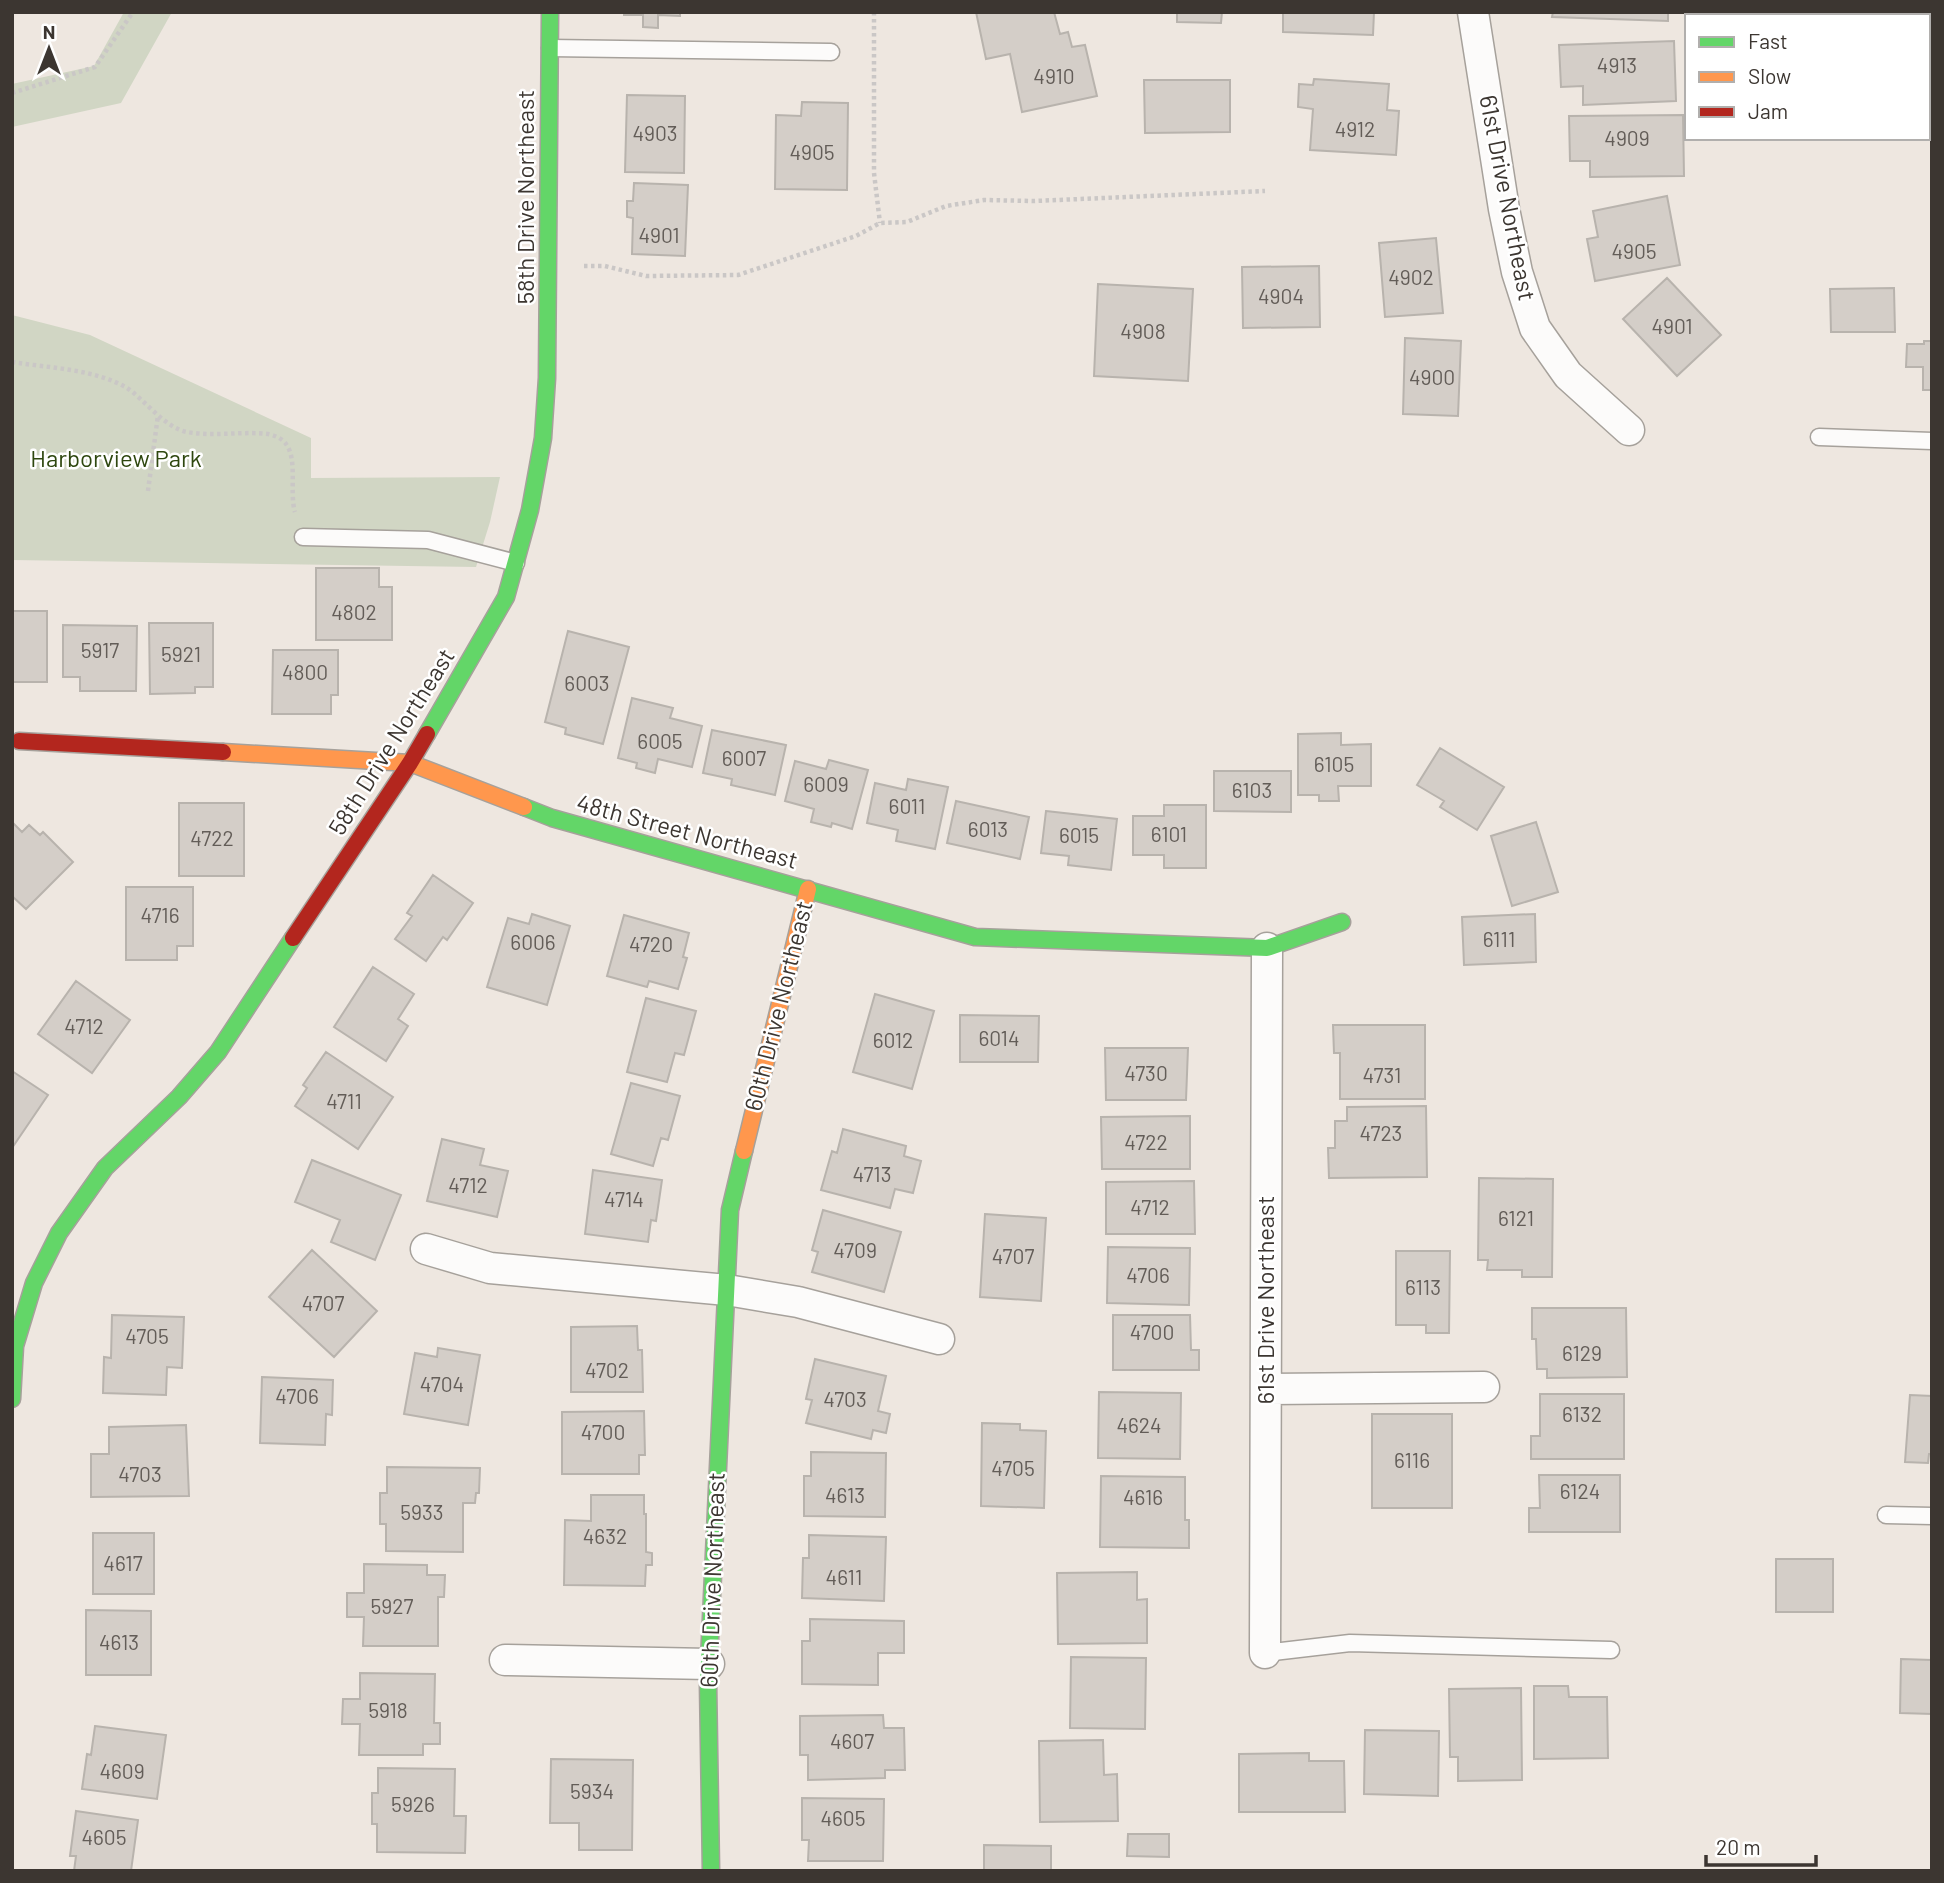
<svg xmlns="http://www.w3.org/2000/svg" width="1944" height="1883" font-family="Barlow,sans-serif">
<style>
.green{fill:#d1d6c4}
.building{fill:#d4cec8;stroke:#b8b3ad;stroke-width:2}
.lines{fill:none;stroke-linecap:round;stroke-linejoin:round}
.lane-casing{stroke:#a6a19b;stroke-width:19}
.street-casing{stroke:#a6a19b;stroke-width:33}
.fast-casing{stroke:#a6a19b;stroke-width:19}
.slow-casing{stroke:#a6a19b;stroke-width:19}
.jam-casing{stroke:#a6a19b;stroke-width:19}
.path{stroke:#cac7c6;stroke-width:4.5;stroke-dasharray:3.5 3.5;stroke-linecap:butt}
.lane{stroke:#fcfbfa;stroke-width:16}
.street{stroke:#fcfbfa;stroke-width:30}
.fast{stroke:#63d668;stroke-width:16}
.slow{stroke:#ff974d;stroke-width:16}
.jam{stroke:#b3261e;stroke-width:16}
.labels{text-anchor:middle;stroke-width:5;stroke-linejoin:round;paint-order:stroke}
.number-label{font-size:21px;fill:#635d58}
.street-label{font-size:24px;fill:#3c3631;stroke:#fff}
.park-label{font-size:24px;fill:#2e470f;stroke:#fff}
</style>
<rect width="100%" height="100%" fill="#eee7e0"/>
<path class="green" d="M124 12H172L121 103 12 127V84L94 66Z
M12 315 90 335 311 438V478L500 477 490 522 476 567 12 560Z"/>
<path class="building" d="M624 12H680V16L658 15V28L643 27V15H624Z
M976 12H1054L1060 34 1068 32 1072 47 1085 45 1097 96 1022 112 1010 54 986 59Z
M1177 12H1222L1221 23 1177 22Z
M1283 12H1374L1373 35 1283 32Z
M1553 12H1668V21L1552 17Z
M1674 41 1676 101 1583 105V86L1561 87 1559 45Z
M1314 79 1389 84 1387 110 1399 111 1396 155 1310 150 1313 109 1298 107 1299 84 1313 85Z
M1144 80H1230V132L1145 133Z
M627 95 685 96 684 173 625 172Z
M802 102 848 103 847 190 775 189 776 115 801 116Z
M1683 115 1684 176 1590 177V161H1570L1569 116Z
M634 183 688 185 685 256 632 254 633 218 627 217V201H633Z
M1667 196 1680 265 1595 281 1587 239 1598 237 1593 211Z
M1436 238 1443 313 1385 317 1379 243Z
M1319 266 1320 327 1243 328 1242 267Z
M1667 278 1721 335 1677 376 1623 319Z
M1098 284 1193 289 1188 381 1094 376Z
M1894 288 1895 332H1831L1830 289Z
M1405 338 1461 341 1458 416 1403 414Z
M1924 341H1932V390H1923V367H1906L1907 344H1924Z
M316 568H379V587H392V640H316Z
M12 611H47V682H12Z
M149 623H213V687H195V693L150 694Z
M63 625 137 626 136 691H80V677H63Z
M568 631 629 647 603 744 565 734 566 728 545 722Z
M273 650H338V695H331V714H272Z
M632 698 673 708 670 718 702 726 692 767 658 759 655 773 636 768 637 763 618 758Z
M712 730 786 745 775 795 731 785 732 779 703 773Z
M1341 733V745L1371 744V786H1338L1339 801H1319V795H1298V734Z
M1440 748 1504 787 1477 830 1440 807 1444 801 1417 785Z
M829 760 868 770 852 829 832 823 831 827 811 822 814 809 785 801 795 761 826 769Z
M1214 771H1291V812L1214 811Z
M908 779 948 787 935 849 896 841 898 830 867 823 875 783 906 790Z
M956 801 1029 817 1020 859 947 843Z
M179 803H244V876H179Z
M1164 805H1206V868H1164V855H1133V816H1164Z
M1046 811 1117 819 1111 870 1068 865 1069 856 1041 853Z
M12 822 22 832 29 825 40 835 43 832 73 862 26 909 12 896Z
M1536 822 1558 892 1512 906 1491 836Z
M433 875 473 903 447 940 443 937 426 961 395 939 412 916 407 913Z
M126 887H193V946H177V960H126Z
M532 914 570 926 547 1005 487 987 508 918 529 924Z
M1535 914 1536 962 1464 965 1462 917Z
M624 915 689 933 683 957 687 958 678 989 649 981 647 987 607 976Z
M373 967 414 994 398 1019 408 1026 386 1061 334 1027Z
M76 981 130 1020 92 1073 38 1034Z
M875 994 934 1011 912 1089 853 1072Z
M646 998 696 1011 684 1055 675 1053 667 1082 627 1072Z
M960 1015 1039 1016 1038 1062H960Z
M1333 1025H1425V1099H1340V1053H1334Z
M1105 1048H1188L1186 1100H1106Z
M326 1052 393 1097 358 1149 295 1106 307 1088 303 1085Z
M12 1071 48 1095 12 1148Z
M631 1083 680 1096 668 1140 661 1138 653 1166 611 1154Z
M1426 1106 1427 1177 1329 1178 1328 1148H1335V1121H1347V1107Z
M1190 1116V1169H1102L1101 1117Z
M843 1129 906 1146 904 1156 921 1161 913 1193 895 1189 890 1208 821 1190 832 1151 837 1153Z
M442 1139 484 1149 480 1165 508 1171 497 1217 427 1201Z
M312 1160 401 1195 375 1260 331 1242 340 1220 295 1202Z
M593 1170 662 1180 656 1221 651 1220 648 1242 585 1234Z
M1479 1178 1553 1179 1552 1277H1522V1270H1487L1488 1260H1478Z
M1194 1181 1195 1234H1106V1182Z
M823 1210 901 1232 884 1292 812 1272 818 1252 812 1250Z
M985 1214 1046 1218 1041 1301 980 1297Z
M1108 1247 1190 1248 1189 1305 1107 1303Z
M312 1250 377 1311 334 1357 269 1297Z
M1396 1251H1450L1449 1333H1426V1325H1396Z
M1532 1308H1626L1627 1377 1547 1378V1369H1537L1536 1339H1532Z
M112 1315 184 1317 182 1368 167 1367 166 1395 103 1393 104 1357 111 1358Z
M1113 1315H1190L1191 1350H1199V1370H1113Z
M637 1326 638 1350H642L643 1392H571V1327Z
M438 1348 480 1355 468 1425 404 1414 415 1353 437 1357Z
M815 1359 886 1376 878 1411 890 1414 886 1433 873 1430 871 1439 806 1423 812 1400 806 1399Z
M262 1377 333 1380 332 1415 326 1414 325 1445 260 1443Z
M1099 1392 1181 1393 1180 1459 1098 1458Z
M1540 1394H1624V1459H1531V1436H1540Z
M1910 1395 1932 1396V1454H1929L1928 1463 1905 1462Z
M644 1411 645 1455H639V1474H562V1412Z
M1372 1414H1452V1508H1372Z
M982 1423 1020 1424V1430L1046 1431 1044 1508 981 1506Z
M186 1425 189 1496 91 1497V1454H109V1427Z
M811 1452 886 1453 885 1517 804 1516V1476H811Z
M387 1467 480 1468 479 1493H476L475 1503H463V1552L386 1551V1524H380V1493H387Z
M1539 1475H1620V1532H1529V1508H1540Z
M1101 1476 1185 1477V1520H1189V1548L1100 1547Z
M591 1495H644V1514H646V1552L652 1553V1565H646L645 1586 564 1585 565 1520 591 1521Z
M93 1533H154V1594H93Z
M809 1535 886 1537 884 1601 802 1598 803 1558H809Z
M1776 1559H1833V1612H1776Z
M364 1564 427 1565V1575H445L444 1597H438V1646H363L364 1617H347V1593H364Z
M1137 1572V1600L1147 1599V1643L1058 1644 1057 1573Z
M86 1610 151 1611V1675H86Z
M810 1619 904 1621V1653H878V1685L802 1684V1641H810Z
M1071 1657 1146 1658 1145 1729 1070 1728Z
M1901 1659 1932 1660V1714L1900 1713Z
M360 1673 435 1674 434 1723H440V1744H423V1755H359L360 1724H342L343 1699H360Z
M1534 1686H1568L1569 1697H1607L1608 1758 1534 1759Z
M1521 1688 1522 1780 1458 1781V1757H1450L1449 1689Z
M883 1715 884 1728H904L905 1770H885V1778L808 1780V1755H800V1716Z
M95 1726 166 1735 157 1799 82 1789 87 1754 91 1755Z
M1365 1730 1439 1731 1438 1796 1364 1794Z
M1103 1740 1104 1775 1117 1774 1118 1821 1040 1822 1039 1741Z
M1309 1753V1761H1344L1345 1812H1239V1754Z
M551 1759 633 1760 632 1850H579V1823H550Z
M378 1768 455 1769 454 1816H466L465 1853 377 1852V1824H372V1793H378Z
M802 1798 884 1799 883 1861H808L809 1840H802Z
M76 1811 138 1820 131 1871H74L76 1856H70Z
M1128 1834H1169V1857L1127 1856Z
M984 1845 1051 1846V1871H984Z"/>
<g class="lines">
<defs>
<path id="lane" d="M550 48 831 52
M1819 437 1932 441
M303 537 428 540 516 563
M1886 1515 1932 1516
M1265 1653 1350 1643 1611 1650"/>
<path id="street" d="M1473 12 1504 209 1517 272 1535 328 1568 375 1629 430
M426 1249 490 1268 727 1290 798 1302 939 1339
M1266 1389 1484 1387
M1265 1653 1267 948
M505 1660 709 1664"/>
<path id="fast" d="M427 734 506 597 530 510 543 438 547 378 550 12
M524 807 552 818 975 937 1267 948 1342 922
M12 1399 15 1346 34 1283 59 1233 105 1168 179 1097 218 1052 293 938
M711 1871 708 1682 730 1210 744 1151"/>
<path id="slow" d="M223 752 410 763 524 807
M744 1151 808 889"/>
<path id="jam" d="M19 741 223 752
M293 938 410 763 427 734"/>
</defs>
<use href="#lane" class="lane-casing"/>
<use href="#street" class="street-casing"/>
<use href="#fast" class="fast-casing"/>
<use href="#slow" class="slow-casing"/>
<use href="#jam" class="jam-casing"/>
<path class="path" d="M874 12V173L880 223
M12 93 95 67 133 12
M584 266H605L646 276 738 275 856 236 880 223 907 222 946 206 984 200 1034 201 1265 191
M12 362C49 368 95 369 127 388 145 400 165 428 187 432 214 437 241 431 268 434 274 435 283 439 286 444 298 460 289 492 295 512
M148 491 158 415"/>
<use href="#lane" class="lane"/>
<use href="#street" class="street"/>
<use href="#fast" class="fast"/>
<use href="#slow" class="slow"/>
<use href="#jam" class="jam"/>
</g>
<g class="labels">
<g class="number-label">
<text x="1617" y="73">4913</text>
<text x="1054" y="84">4910</text>
<text x="1355" y="137">4912</text>
<text x="655" y="141">4903</text>
<text x="1627" y="146">4909</text>
<text x="812" y="160">4905</text>
<text x="659" y="243">4901</text>
<text x="1634" y="259">4905</text>
<text x="1411" y="285">4902</text>
<text x="1281" y="304">4904</text>
<text x="1672" y="334">4901</text>
<text x="1143" y="339">4908</text>
<text x="1432" y="385">4900</text>
<text x="354" y="620">4802</text>
<text x="100" y="658">5917</text>
<text x="181" y="662">5921</text>
<text x="305" y="680">4800</text>
<text x="587" y="691">6003</text>
<text x="660" y="749">6005</text>
<text x="744" y="766">6007</text>
<text x="1334" y="772">6105</text>
<text x="826" y="792">6009</text>
<text x="1252" y="798">6103</text>
<text x="907" y="814">6011</text>
<text x="988" y="837">6013</text>
<text x="1169" y="842">6101</text>
<text x="1079" y="843">6015</text>
<text x="212" y="846">4722</text>
<text x="160" y="923">4716</text>
<text x="1499" y="947">6111</text>
<text x="533" y="950">6006</text>
<text x="651" y="952">4720</text>
<text x="84" y="1034">4712</text>
<text x="999" y="1046">6014</text>
<text x="893" y="1048">6012</text>
<text x="1146" y="1081">4730</text>
<text x="1382" y="1083">4731</text>
<text x="344" y="1109">4711</text>
<text x="1381" y="1141">4723</text>
<text x="1146" y="1150">4722</text>
<text x="872" y="1182">4713</text>
<text x="468" y="1193">4712</text>
<text x="624" y="1207">4714</text>
<text x="1150" y="1215">4712</text>
<text x="1516" y="1226">6121</text>
<text x="855" y="1258">4709</text>
<text x="1013" y="1264">4707</text>
<text x="1148" y="1283">4706</text>
<text x="1423" y="1295">6113</text>
<text x="323" y="1311">4707</text>
<text x="1152" y="1340">4700</text>
<text x="147" y="1344">4705</text>
<text x="1582" y="1361">6129</text>
<text x="607" y="1378">4702</text>
<text x="442" y="1392">4704</text>
<text x="297" y="1404">4706</text>
<text x="845" y="1407">4703</text>
<text x="1582" y="1422">6132</text>
<text x="1139" y="1433">4624</text>
<text x="603" y="1440">4700</text>
<text x="1412" y="1468">6116</text>
<text x="1013" y="1476">4705</text>
<text x="140" y="1482">4703</text>
<text x="1580" y="1499">6124</text>
<text x="845" y="1503">4613</text>
<text x="1143" y="1505">4616</text>
<text x="422" y="1520">5933</text>
<text x="605" y="1544">4632</text>
<text x="123" y="1571">4617</text>
<text x="844" y="1585">4611</text>
<text x="392" y="1614">5927</text>
<text x="119" y="1650">4613</text>
<text x="388" y="1718">5918</text>
<text x="852" y="1749">4607</text>
<text x="122" y="1779">4609</text>
<text x="592" y="1799">5934</text>
<text x="413" y="1812">5926</text>
<text x="843" y="1826">4605</text>
<text x="104" y="1845">4605</text>
</g>
<g class="street-label">
<text transform="translate(526 197) rotate(-90)" y="8">58th Drive Northeast</text>
<text transform="translate(1507 198) rotate(79)" y="8">61st Drive Northeast</text>
<text transform="translate(392 742) rotate(-58)" y="8">58th Drive Northeast</text>
<text transform="translate(687 832) rotate(15)" y="8">48th Street Northeast</text>
<text transform="translate(779 1006) rotate(-76)" y="8">60th Drive Northeast</text>
<text transform="translate(1266 1300) rotate(-90)" y="8">61st Drive Northeast</text>
<text transform="translate(713 1580) rotate(-88)" y="8">60th Drive Northeast</text>
</g>
<g class="park-label">
<text x="116" y="467">Harborview Park</text>
</g>
</g>
<rect width="1944" height="1883" fill="none" stroke="#3c3631" stroke-width="28"/>
<rect x="1685" y="14" width="245" height="126" fill="#ffffff" stroke="#b1afad" stroke-width="2"/>
<rect x="1699" y="37" width="35" height="10" fill="#63d668" stroke="#b1afad" stroke-width="2"/>
<text x="1748" y="49" font-size="21" fill="#3c3631">Fast</text>
<rect x="1699" y="72" width="35" height="10" fill="#ff974d" stroke="#b1afad" stroke-width="2"/>
<text x="1748" y="84" font-size="21" fill="#3c3631">Slow</text>
<rect x="1699" y="107" width="35" height="10" fill="#b3261e" stroke="#b1afad" stroke-width="2"/>
<text x="1748" y="119" font-size="21" fill="#3c3631">Jam</text>
<g transform="translate(49 49)" stroke="#ffffff" stroke-width="5" paint-order="stroke">
<path d="M0-5L12 26L0 18L-12 26Z" fill="#3c3631"/>
<text y="-10" font-size="19" font-weight="bold" text-anchor="middle" fill="#3c3631">N</text>
</g>
<path d="M1706 1855v10h110v-10" fill="none" stroke="#3c3631" stroke-width="3.5"/>
<text x="1716" y="1855" font-size="21" fill="#3c3631" stroke="#ffffff" stroke-width="5" paint-order="stroke">20 m</text>
</svg>
